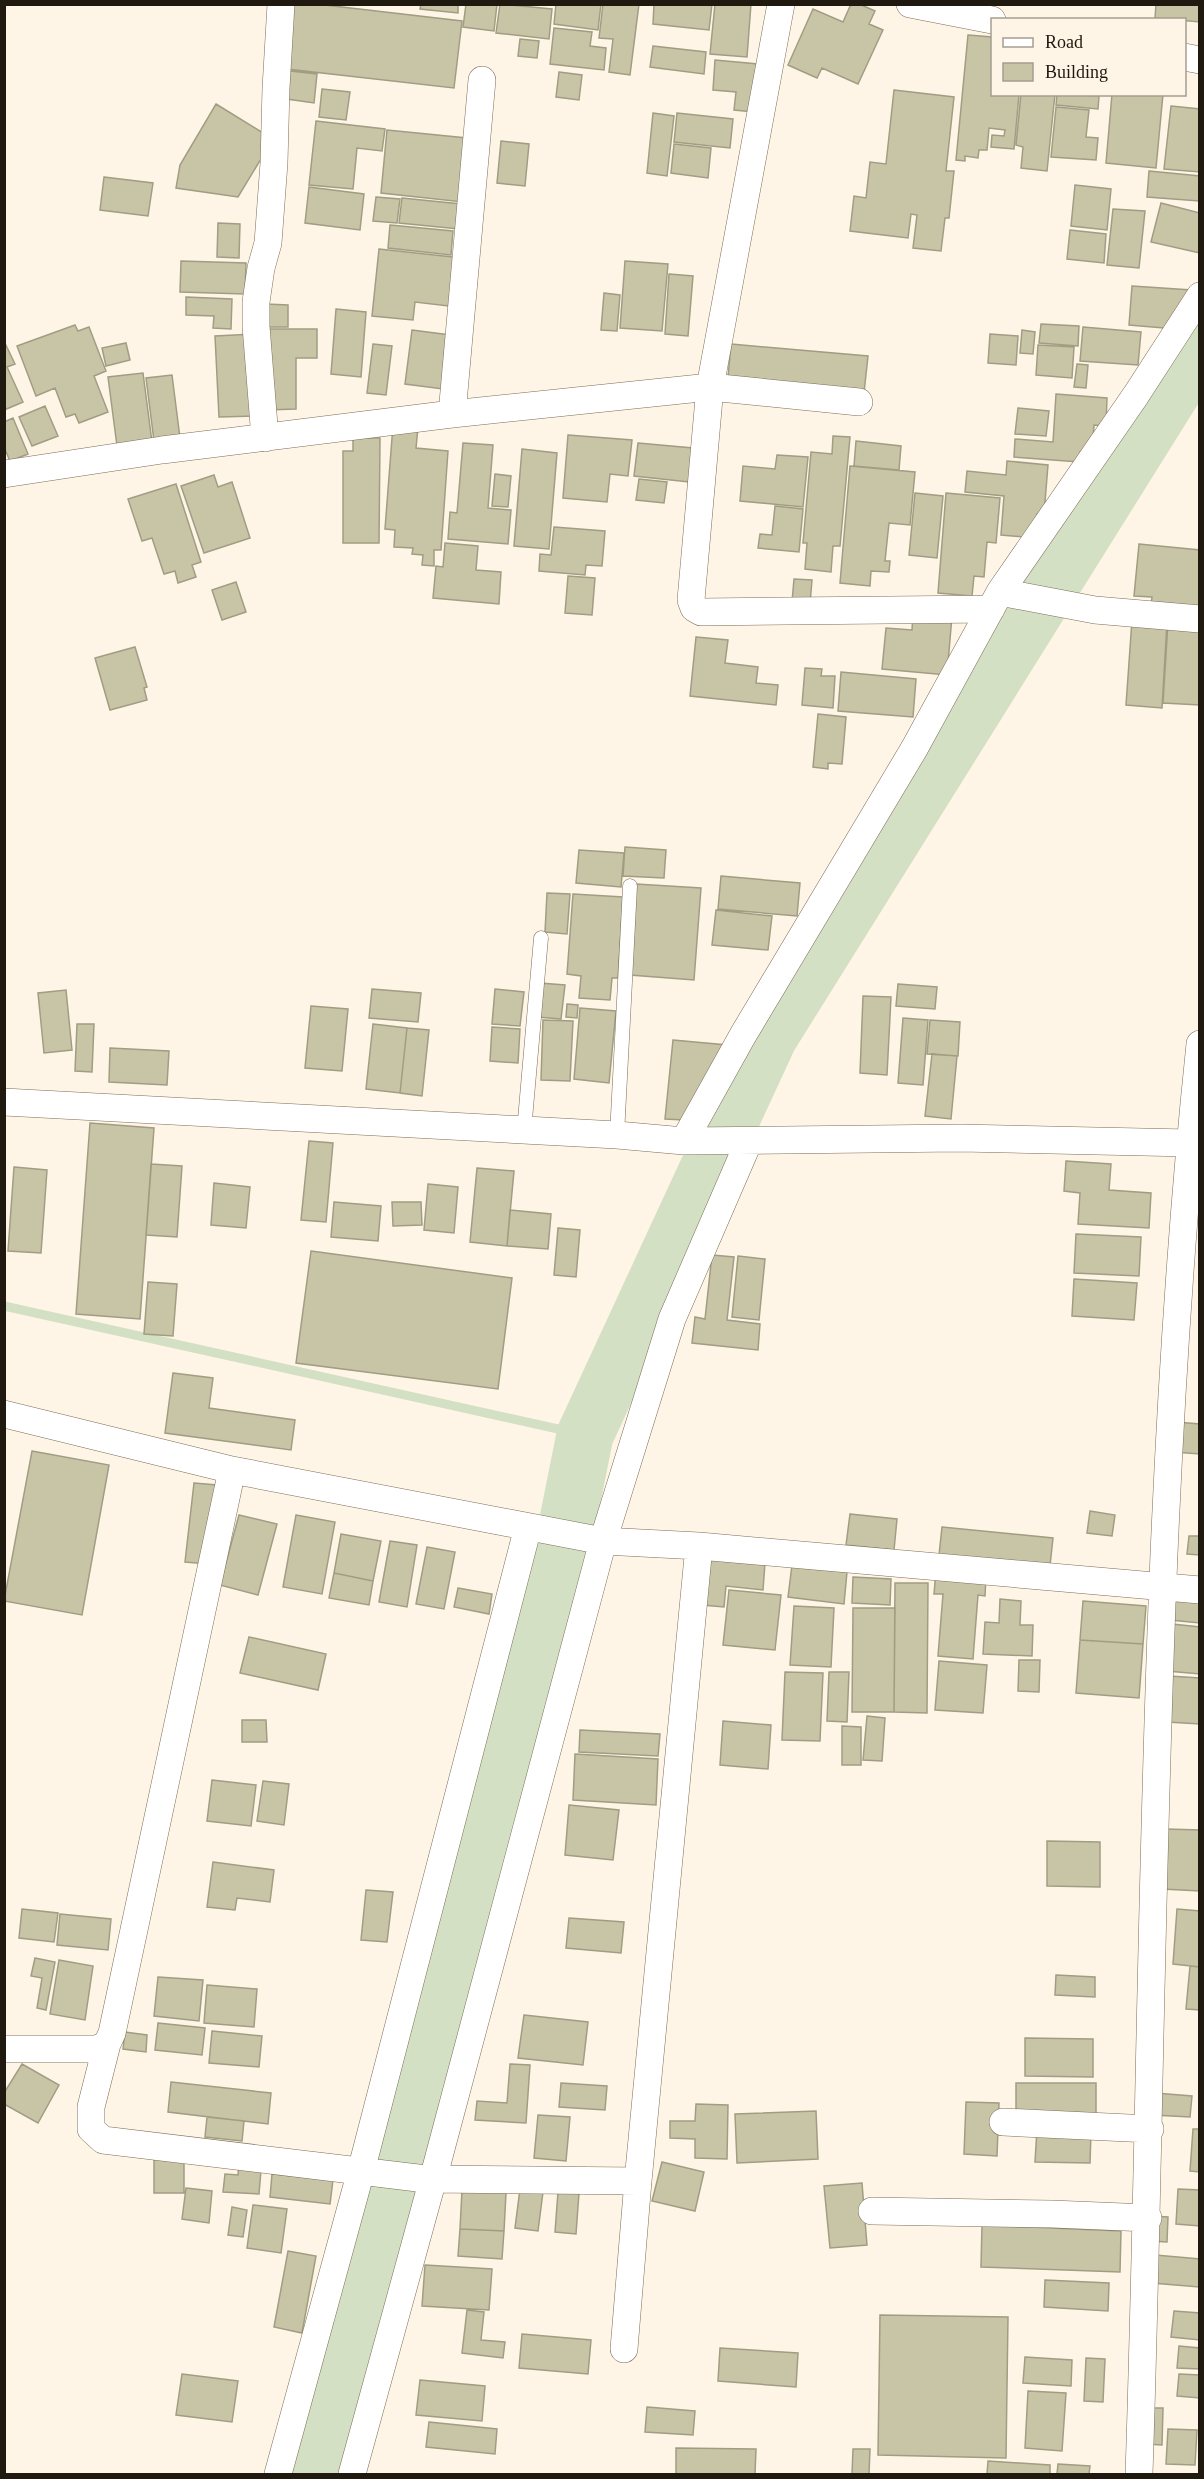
<svg xmlns="http://www.w3.org/2000/svg" width="1204" height="2479" font-family="'Times New Roman',serif">
<style>
.lines{fill:none;stroke-linecap:round;stroke-linejoin:round}
.stream{stroke:#d3e0c3;stroke-width:9}
.river{stroke:#d3e0c3;stroke-width:57}
.building{fill:#c8c5a7;stroke:#a09d83;stroke-width:1.5}
.service-casing{stroke:#7c6d58;stroke-width:15}
.minor-casing{stroke:#7c6d58;stroke-width:28}
.service{stroke:#fff;stroke-width:14}
.minor{stroke:#fff;stroke-width:27}
</style>
<rect width="100%" height="100%" fill="#fff5e6"/>
<g class="lines">
<path class="stream" d="M4 1306 585 1435"/>
<path class="river" d="M313 2474 556 1580 585 1435 769 1037 1200 347"/>
</g>
<path class="building" d="M294 4H316L462 21 454 88 287 69Z
M421 4H458V13L420 9Z
M466 4H497L494 31 463 27Z
M500 4 552 9 549 39 496 33Z
M556 4H601L598 30 554 24Z
M603 4H639L630 75 609 72 613 39 599 38Z
M654 4H712L709 30 653 24Z
M715 4H751L747 57 710 54Z
M851 4H859L875 11 869 24 883 30 858 84 822 68 817 78 788 65 813 9 843 22Z
M1156 4H1200V22L1155 18Z
M554 28 592 32 590 46 606 48 604 70 550 64Z
M968 35 992 37V94L1019 95 1014 149 991 147 992 135 1004 136 1005 130 989 128 987 150H979L978 158 965 156V161L956 160Z
M520 39 539 41 537 58 518 56Z
M653 46 706 52 704 74 650 67Z
M715 60 758 64 754 112 734 110 736 92 713 90Z
M290 71 317 74 314 103 287 99Z
M559 72 582 75 579 100 556 97Z
M322 89 350 92 346 120 319 117Z
M894 90 954 97 946 171H954L949 218H945L941 251 913 248 917 215 911 214 908 238 850 231 854 196 866 198 870 162 886 164Z
M1021 94H1055L1047 171 1021 168 1023 147 1016 145Z
M1057 94 1099 96 1098 109 1056 105Z
M1112 94H1163L1156 168 1106 163Z
M216 104 273 139 238 197 176 188 180 165Z
M1171 106 1200 109V172L1164 169Z
M1056 107 1089 110 1086 137 1098 138 1096 160 1051 157Z
M653 113 674 116 667 176 647 173Z
M677 113 733 119 730 148 674 142Z
M316 121 385 129 382 151 357 148 353 189 309 185Z
M387 130 477 139 463 202 381 193Z
M501 141 529 144 525 186 497 183Z
M674 144 711 148 708 178 671 173Z
M1149 171 1200 176 1199 201 1147 197Z
M104 177 153 183 148 216 100 210Z
M1075 185 1111 189 1107 230 1071 226Z
M309 187 364 194 360 230 305 223Z
M376 197 400 199 397 223 373 221Z
M402 198 471 205 469 230 399 223Z
M1161 203 1200 213V253L1151 242Z
M1113 209 1145 211 1139 268 1107 265Z
M218 223 240 224 239 258 217 257Z
M390 225 453 231 451 255 388 248Z
M1070 230 1106 234 1104 263 1067 259Z
M379 249 462 258 457 307 415 302 413 320 372 316Z
M181 261 246 263 245 294 180 292Z
M625 261 668 264 662 331 620 328Z
M669 274 693 276 688 336 665 334Z
M1132 286 1191 290 1164 328 1129 325Z
M604 293 620 295 617 331 601 330Z
M186 297 232 299 231 329 213 328 214 316 186 315Z
M266 304 288 305V327H266Z
M336 309 366 312 361 377 331 374Z
M1041 324 1079 326 1078 346 1039 343Z
M75 325 78 331 89 327 106 371 94 376 108 412 79 423 75 414 66 417 55 388 36 396 17 346Z
M1083 327 1141 332 1138 365 1080 361Z
M267 329H317V358H296V409L267 410Z
M412 330 450 335 443 389 405 384Z
M1022 330 1035 332 1033 354 1020 353Z
M254 334 257 416 219 417 215 336Z
M990 334 1018 336 1016 365 988 363Z
M4 341 15 364 7 367 23 402 4 410Z
M126 343 130 360 106 366 102 348Z
M373 344 392 346 386 395 367 393Z
M731 344 868 356 864 393 728 377Z
M1038 345 1074 347 1072 378 1036 375Z
M1077 364 1088 365 1086 388 1074 387Z
M143 373 152 442 117 446 108 377Z
M172 375 180 438 154 441 146 378Z
M1056 394 1107 398 1106 426 1094 425 1092 453 1080 452 1079 462 1014 457 1015 439 1053 442Z
M45 406 58 436 32 446 19 417Z
M1018 408 1049 411 1046 436 1015 434Z
M13 418 28 454 10 461 4 447V422Z
M393 425 418 427 416 448 448 451 441 550H434V566L422 565 423 555 412 554 413 548 394 547 395 530 385 529Z
M568 435 632 440 628 476 610 474 607 502 563 498Z
M833 436 850 437 840 546H833L831 572 805 569 807 543H803L811 452 832 454Z
M353 438H380L379 543H343V451H353Z
M856 441 901 446 899 470 854 466Z
M463 443 493 445 488 508 511 510 508 544 448 539 450 512 457 513Z
M638 443 693 448 689 482 634 476Z
M522 449 557 453 549 549 514 546Z
M777 455 808 457 803 507 740 501 743 466 775 469Z
M1007 461 1048 465 1044 514H1037L1035 538 1001 535 1004 496 965 492 967 471 1006 475Z
M850 466 915 472 910 525 889 523 885 561H890L889 572 871 571 870 586 840 583Z
M495 474 511 476 508 507 492 506Z
M214 475 218 487 232 482 250 538 204 553 181 486Z
M639 479 667 482 664 503 636 500Z
M176 484 201 562 192 565 196 577 178 583 175 571 164 574 152 538 142 541 128 499Z
M915 493 943 496 937 558 909 555Z
M946 493 1000 498 996 543 987 542 984 577 974 576 972 596 938 593Z
M775 506 803 509 799 552 758 548 760 534 772 535Z
M554 527 605 531 602 566 586 565 585 575 539 571 540 554 551 555Z
M445 543 478 546 476 570 501 572 499 604 433 598 436 566 443 567Z
M1139 544 1200 550V610L1151 605 1152 597 1134 596Z
M568 576 595 578 592 615 565 613Z
M794 579 812 580 810 604 792 602Z
M236 582 246 612 222 620 212 590Z
M913 613 952 616 947 675 882 669 886 628 912 630Z
M1132 620 1167 622 1162 708 1126 705Z
M1168 622 1200 625V705L1163 703Z
M696 637 728 640 725 663 758 667 756 683 778 685 776 705 690 696Z
M135 647 147 687 144 688 147 700 110 710 95 658Z
M805 668 822 669 821 676H835L833 708 802 705Z
M841 672 916 679 913 717 838 711Z
M818 714 846 717 842 764 828 763V769L813 767Z
M625 847 666 850 664 878 623 876Z
M579 850 624 853 621 887 576 883Z
M721 876 800 883 797 916 718 909Z
M636 884 701 888 694 980 630 975Z
M547 893 570 894 567 934 545 932Z
M573 894 623 897 618 978H612L610 1000 579 998 581 976 567 974Z
M716 910 772 916 768 950 712 945Z
M540 983 565 985 561 1019 537 1017Z
M898 984 937 987 935 1009 896 1006Z
M372 989 421 993 418 1022 369 1018Z
M495 989 524 992 520 1026 492 1024Z
M66 990 72 1050 44 1053 38 993Z
M863 996 891 997 887 1075 860 1073Z
M567 1004 578 1005 577 1018 566 1017Z
M311 1006 348 1009 342 1071 305 1068Z
M580 1008 616 1011 609 1083 574 1079Z
M903 1018 928 1020 923 1085 898 1083Z
M543 1020 573 1021 570 1081 541 1080Z
M930 1020 960 1022 958 1056 927 1054Z
M77 1024H94L92 1072 75 1071Z
M373 1024 407 1028 400 1093 366 1089Z
M492 1027 520 1029 518 1063 490 1061Z
M407 1028 429 1030 422 1096 400 1093Z
M673 1040 727 1045 684 1120 665 1119Z
M110 1048 169 1051 167 1085 109 1082Z
M932 1054 957 1056 951 1119 925 1116Z
M90 1123 154 1128 140 1319 76 1314Z
M309 1141 333 1143 326 1222 301 1220Z
M1066 1161 1111 1164 1109 1190 1151 1193 1149 1228 1078 1224 1080 1193 1064 1191Z
M151 1164 182 1166 177 1237 146 1235Z
M14 1167 47 1170 41 1253 8 1251Z
M477 1168 514 1171 507 1246 470 1242Z
M214 1183 250 1187 246 1228 211 1225Z
M428 1184 458 1187 454 1233 424 1230Z
M334 1202 381 1206 378 1241 331 1237Z
M392 1202H421L422 1225 393 1226Z
M510 1210 551 1214 548 1249 507 1246Z
M558 1228 580 1230 576 1277 554 1275Z
M1076 1234 1141 1237 1139 1276 1074 1273Z
M311 1251 512 1278 498 1389 296 1363Z
M712 1255 734 1257 727 1320 760 1324 758 1350 692 1343 695 1317 705 1319Z
M738 1256 765 1259 759 1320 732 1317Z
M1074 1279 1137 1283 1134 1320 1072 1316Z
M148 1282 177 1284 173 1336 144 1334Z
M173 1373 213 1378 209 1408 295 1420 291 1450 165 1433Z
M1176 1422 1200 1424V1454L1174 1452Z
M32 1451 109 1465 82 1615 4 1601Z
M194 1483 217 1485 208 1564 185 1562Z
M1090 1511 1115 1515 1112 1536 1087 1533Z
M850 1514 897 1519 894 1550 846 1545Z
M239 1515 277 1524 258 1595 220 1585Z
M296 1515 335 1522 322 1594 283 1587Z
M942 1527 1053 1538 1050 1566 939 1555Z
M341 1534 381 1541 373 1581 334 1573Z
M1189 1536H1200V1555L1187 1554Z
M390 1541 417 1545 407 1607 379 1602Z
M427 1547 455 1552 444 1609 416 1604Z
M707 1557 765 1563 763 1590 726 1586 724 1607 702 1605Z
M792 1565 847 1572 844 1604 788 1597Z
M936 1571 986 1576 985 1596 978 1595 973 1659 938 1656 943 1594H934Z
M334 1573 373 1581 369 1605 329 1598Z
M853 1577 891 1579 890 1605 852 1603Z
M895 1583H928L927 1713 894 1712Z
M458 1588 492 1594 489 1614 454 1607Z
M729 1590 781 1595 775 1650 723 1645Z
M1172 1596 1200 1599V1623L1170 1620Z
M1000 1599 1021 1601 1020 1625H1033L1032 1656 983 1654 985 1622 999 1623Z
M1083 1601 1146 1606 1143 1644 1080 1640Z
M794 1606 834 1608 831 1667 790 1665Z
M853 1608H895L894 1712H852Z
M1172 1624 1200 1627V1674L1167 1671Z
M249 1637 326 1654 318 1690 240 1673Z
M1080 1640 1143 1644 1139 1698 1076 1693Z
M1019 1660H1040L1039 1692 1018 1691Z
M939 1661 987 1665 983 1713 935 1710Z
M785 1672 823 1673 820 1741 782 1740Z
M829 1672H849L847 1722 827 1721Z
M1169 1676 1200 1678V1724L1167 1722Z
M867 1716 885 1718 882 1761 863 1760Z
M242 1720H266L267 1742H242Z
M723 1721 771 1725 768 1769 720 1765Z
M842 1726 861 1727V1765H842Z
M580 1730 660 1734 658 1756 579 1752Z
M575 1754 658 1759 656 1805 573 1800Z
M212 1780 256 1785 251 1826 207 1821Z
M263 1781 289 1784 284 1825 257 1821Z
M569 1805 619 1810 613 1860 565 1855Z
M1166 1829 1200 1830V1891L1162 1889Z
M1047 1841 1100 1842V1887L1047 1886Z
M213 1862 274 1870 270 1902 237 1898 235 1910 207 1907Z
M366 1890 393 1892 387 1942 361 1940Z
M22 1909 58 1913 54 1942 19 1938Z
M1177 1909 1200 1911V1967L1173 1964Z
M60 1914 111 1919 108 1950 57 1945Z
M569 1918 624 1922 621 1953 566 1948Z
M35 1958 55 1962 46 2010 37 2008 42 1978 31 1976Z
M59 1960 93 1966 85 2020 50 2014Z
M1190 1966 1200 1967V2010L1186 2009Z
M1056 1975 1095 1977V1997L1055 1995Z
M158 1977 203 1980 199 2021 154 2016Z
M207 1985 257 1989 254 2027 204 2023Z
M524 2015 588 2022 583 2065 518 2058Z
M158 2023 205 2028 202 2055 155 2050Z
M212 2031 262 2036 259 2067 209 2063Z
M125 2032 147 2035 146 2052 123 2049Z
M1025 2038 1093 2039V2077L1025 2076Z
M22 2064 59 2085 38 2123 4 2104V2093Z
M510 2064 530 2065 526 2123 475 2120 477 2101 507 2103Z
M171 2082 271 2093 268 2124 168 2112Z
M561 2083 607 2086 605 2110 559 2107Z
M1016 2083H1096V2120H1016Z
M1155 2093 1192 2096 1190 2117 1153 2115Z
M966 2102 999 2103 997 2156 964 2154Z
M696 2104 728 2105 727 2159 695 2158V2139L670 2138V2121H695Z
M816 2111 818 2159 737 2163 735 2114Z
M538 2115 570 2117 566 2161 534 2158Z
M207 2117 244 2121 242 2141 205 2137Z
M1037 2129 1091 2132 1090 2163 1035 2162Z
M1193 2129H1200V2172L1190 2171Z
M154 2158H184V2193H154Z
M662 2162 704 2172 695 2211 652 2201Z
M239 2163 261 2170 259 2194 223 2192 225 2174 238 2175Z
M272 2174 333 2180 330 2204 270 2197Z
M862 2183 867 2245 830 2248 824 2186Z
M186 2188 212 2191 209 2223 182 2219Z
M520 2189 543 2192 538 2231 515 2228Z
M1178 2189 1200 2190V2226L1176 2224Z
M462 2190 506 2193 504 2231 460 2229Z
M558 2192 579 2193 576 2234 555 2232Z
M253 2205 287 2209 281 2253 247 2248Z
M232 2207 247 2210 243 2237 228 2235Z
M1151 2216 1168 2217 1167 2242 1150 2241Z
M982 2225 1121 2231 1120 2272 981 2267Z
M460 2229 504 2231 502 2259 458 2256Z
M288 2251 316 2256 302 2333 274 2327Z
M1155 2255 1200 2259 1199 2287 1152 2283Z
M425 2265 492 2269 489 2310 422 2306Z
M1045 2280 1109 2283 1108 2311 1044 2307Z
M467 2310 484 2312 481 2340 505 2342 503 2358 462 2353Z
M1174 2311 1200 2313V2340L1171 2337Z
M880 2315 1008 2317 1006 2458 878 2455Z
M522 2334 591 2340 588 2374 519 2368Z
M1179 2346 1200 2348V2369L1177 2368Z
M720 2348 798 2353 796 2387 718 2381Z
M1025 2357 1072 2360 1071 2386 1023 2383Z
M1086 2358 1105 2359 1103 2402 1084 2401Z
M182 2374 238 2381 232 2422 176 2415Z
M1179 2374 1200 2375V2398L1177 2396Z
M420 2380 485 2386 482 2421 416 2415Z
M1028 2391 1066 2393 1062 2451 1025 2448Z
M647 2407 695 2411 693 2435 645 2432Z
M1147 2408H1163L1162 2445 1146 2444Z
M429 2422 497 2429 495 2454 426 2447Z
M1168 2429 1197 2430 1195 2465 1166 2464Z
M676 2448 756 2449 755 2474H676Z
M853 2449H870L869 2474H852Z
M988 2461 1050 2465V2474H987Z
M1058 2464 1090 2466 1089 2474H1057Z"/>
<g class="lines">
<defs>
<path id="service" d="M524 1131 541 938
M617 1135 630 886"/>
<path id="minor" d="M781 4 710 387 691 600 694 608 701 612 991 609
M910 4 992 20
M1184 57 1200 60
M452 414 482 80
M265 438 256 326V302L261 268 268 243 274 163 276 88 281 4
M4 474 162 450 452 414 710 387 859 402
M1000 592 1095 610 1200 619
M4 1102 617 1135 684 1141 960 1138 1189 1143
M684 1141 743 1035 914 749 1000 592 1136 395 1200 296
M4 1414 232 1470 603 1541 699 1546 1200 1590
M107 2044 91 2107V2129L103 2140 426 2179 638 2181 699 1546
M4 2049H97L107 2044 112 2033 232 1470
M1003 2122 1150 2129
M872 2211 1052 2214 1148 2218
M624 2349 638 2181
M278 2474 361 2171 528 1527
M352 2474 433 2179 603 1541 672 1319 749 1141
M1139 2474C1155 1998 1150 1519 1200 1044"/>
</defs>
<use href="#service" class="service-casing"/>
<use href="#minor" class="minor-casing"/>
<use href="#service" class="service"/>
<use href="#minor" class="minor"/>
</g>
<rect width="1204" height="2479" fill="none" stroke="#1f1910" stroke-width="12"/>
<rect x="991" y="18" width="195" height="78" fill="#fff5e6" stroke="#a59d90" stroke-width="1.5"/>
<rect x="1003" y="38" width="30" height="9" fill="#ffffff" stroke="#a59d90" stroke-width="1.5"/>
<text x="1045" y="48" font-size="18" fill="#1f1910">Road</text>
<rect x="1003" y="63" width="30" height="18" fill="#c8c5a7" stroke="#a59d90" stroke-width="1.5"/>
<text x="1045" y="78" font-size="18" fill="#1f1910">Building</text>
</svg>
